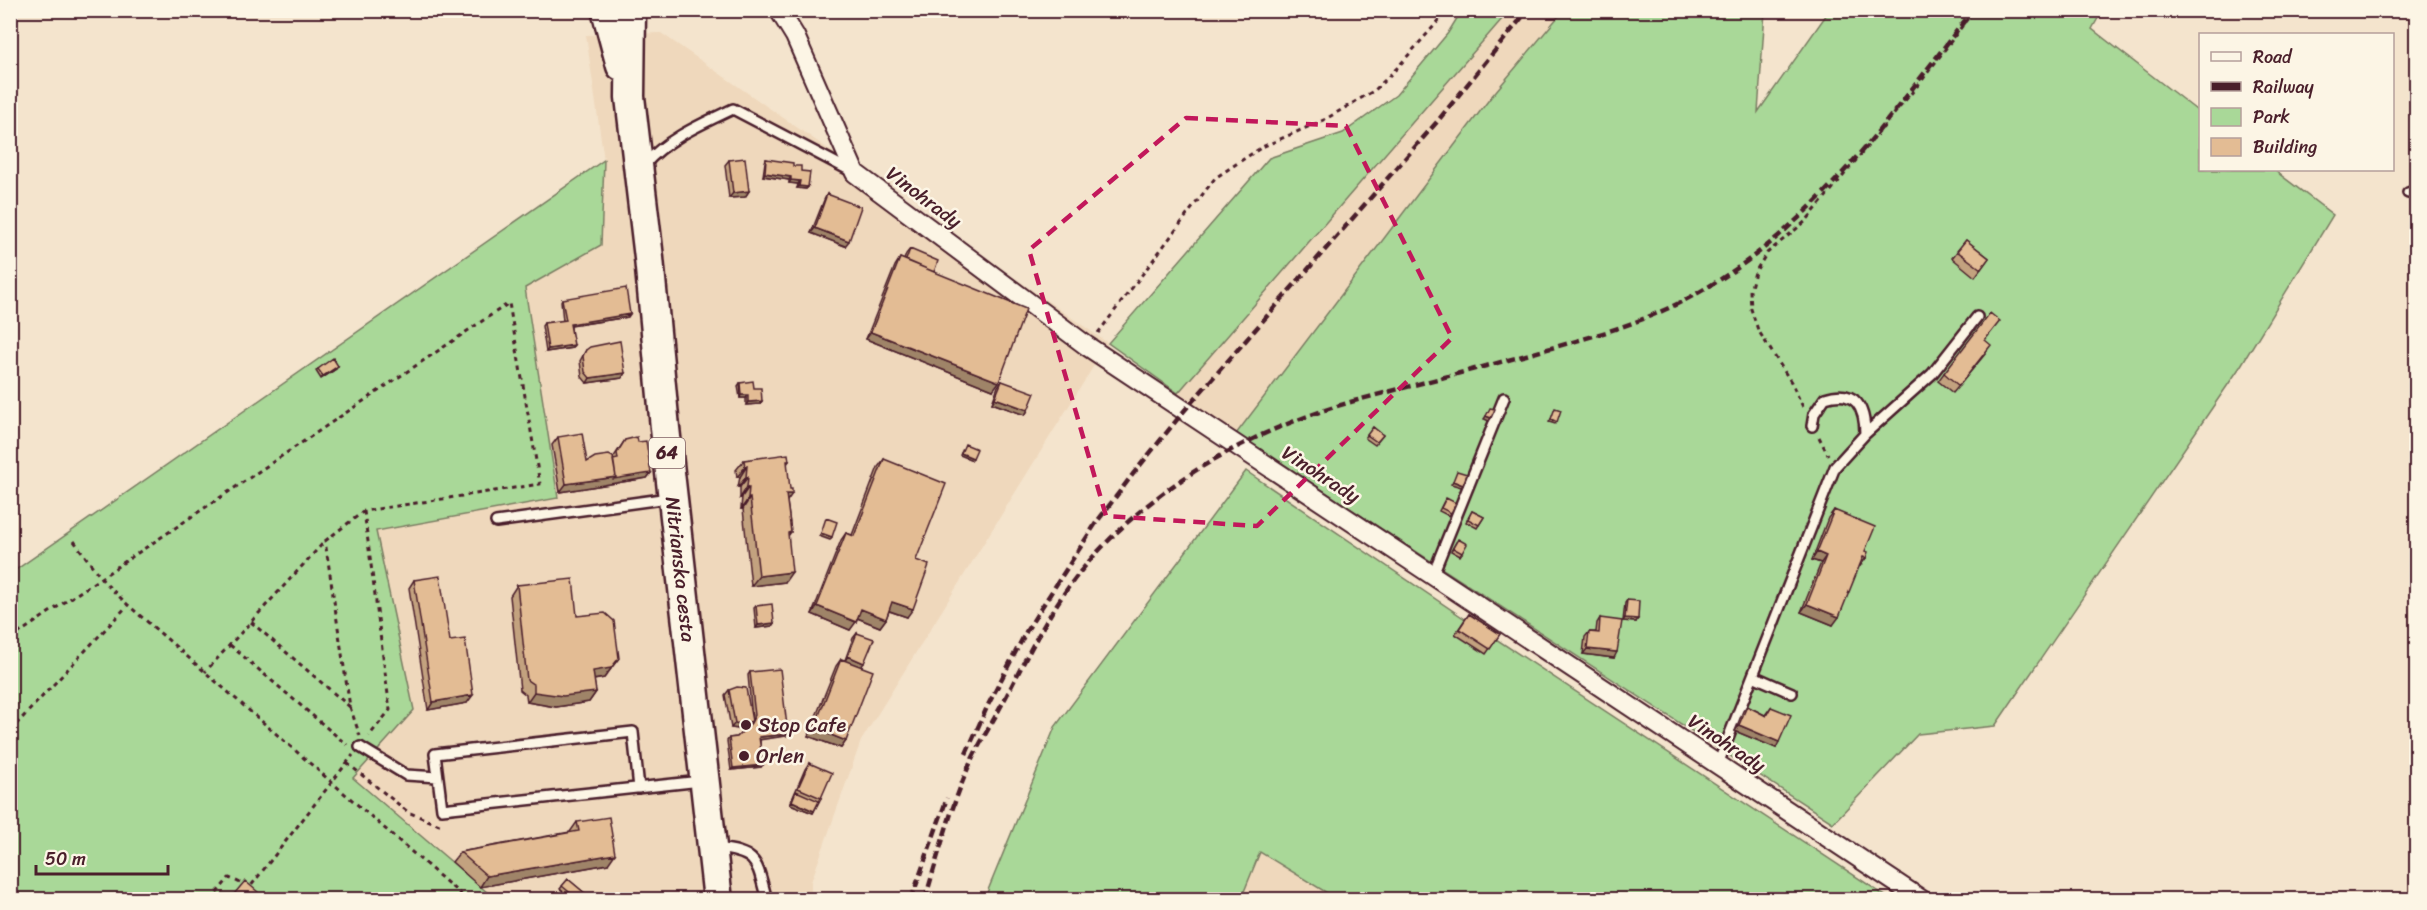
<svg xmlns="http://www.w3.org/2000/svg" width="2427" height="910" font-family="Sriracha,sans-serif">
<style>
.built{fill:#efd8bc}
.green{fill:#a9d898;stroke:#7a7c62;stroke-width:1.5}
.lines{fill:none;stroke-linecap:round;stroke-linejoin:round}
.lane-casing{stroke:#4a1f2b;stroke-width:14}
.street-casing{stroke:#4a1f2b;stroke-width:22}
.primary-casing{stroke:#4a1f2b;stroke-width:33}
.path{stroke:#4a1f2b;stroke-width:3;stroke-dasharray:4.5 4.5;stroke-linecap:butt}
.lane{stroke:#fcf5e5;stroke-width:9}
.street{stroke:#fcf5e5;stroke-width:18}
.primary{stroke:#fcf5e5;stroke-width:28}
.rail{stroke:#4a1f2b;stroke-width:4.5;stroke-dasharray:9 4.5;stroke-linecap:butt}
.wall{fill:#c3a27f;stroke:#4a1f2b;stroke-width:1.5}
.shaded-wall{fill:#9f8468;stroke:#4a1f2b;stroke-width:1.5}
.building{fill:#e3bc94;stroke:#4a1f2b;stroke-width:1.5}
.marked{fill:none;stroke:#c2185b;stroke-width:4.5;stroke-dasharray:12 8;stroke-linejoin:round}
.poi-dot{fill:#4a1f2b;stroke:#fcf5e5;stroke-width:2}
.labels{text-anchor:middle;stroke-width:5;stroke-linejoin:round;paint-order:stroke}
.shield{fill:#fcf5e5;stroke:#7f5f63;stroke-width:1.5}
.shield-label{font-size:18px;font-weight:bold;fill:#4a1f2b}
.street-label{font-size:20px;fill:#4a1f2b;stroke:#fcf5e5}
.poi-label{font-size:20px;fill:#4a1f2b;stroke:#fcf5e5;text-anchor:start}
</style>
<rect width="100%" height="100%" fill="#f4e4cd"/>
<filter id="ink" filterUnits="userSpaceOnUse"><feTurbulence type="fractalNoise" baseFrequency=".0167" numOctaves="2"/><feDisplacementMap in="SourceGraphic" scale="12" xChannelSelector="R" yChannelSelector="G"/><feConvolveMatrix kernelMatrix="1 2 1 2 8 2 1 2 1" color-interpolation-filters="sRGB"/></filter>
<g filter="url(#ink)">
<path class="built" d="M1509 11H1563L1491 97 1236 434 1178 393Z
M661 33 1108 343 861 741 811 882V899H495L353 778 413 710 376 531 558 497 525 288 601 244 604 160 586 35Z
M1259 852 1337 899 1241 900Z"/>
<path class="green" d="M1462 10 1509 11 1178 393 1108 343 1269 158 1343 133 1396 95 1448 33Z
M1563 11H1765L1758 112 1829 11H2102L2092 29 2200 113V170H2274L2333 215 2240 367 1995 726 1918 734 1833 823 1236 434 1491 97Z
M604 160 601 245 525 288 558 498 376 531 414 710 353 778 495 899H11L10 574Z
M1246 471 1465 619 1456 634 1496 639 1890 899H1337L1260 852 1241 899 984 900 1055 727Z"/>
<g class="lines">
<defs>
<path id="lane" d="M645 164C668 138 702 124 733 109L853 172
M2408 193 2416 190
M1812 426 1814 414 1825 398C1856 388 1865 408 1865 434
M496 522 669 498
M1433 574 1504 398
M1753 676 1792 693
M360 747 406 775 438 777
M1718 764 1835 467 1865 434 1932 374 1977 317
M639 788 633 732 435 754 442 809 701 781
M717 848C759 853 756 861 767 900"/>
<path id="street" d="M779 10 795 36 855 173 1087 346 1922 900"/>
<g id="primary">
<path d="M606 10 621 66"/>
<path id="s1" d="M631 10 630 97 649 258 665 428 718 900"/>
</g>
</defs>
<use href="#lane" class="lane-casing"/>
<use href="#street" class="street-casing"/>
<use href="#primary" class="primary-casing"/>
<path class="path" d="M1098 333 1215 178 1262 147 1324 120 1375 90 1398 67 1448 10
M1803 407 1791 382 1758 330 1751 309 1750 291 1755 272 1767 253 1806 221 1923 79 1974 10
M1819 437 1828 455
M364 511 390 710 369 736
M74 541 104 582 128 605 467 900
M251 622 350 707 325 541
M10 639 509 303 540 484 364 511 325 541 205 672
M230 645 347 745
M350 707 360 736
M10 731 128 605
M347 763 408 812 442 826
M211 900 229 878 250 887 353 755"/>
<use href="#lane" class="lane"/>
<use href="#street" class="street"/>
<use href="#primary" class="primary"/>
<path class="rail" d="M966 754 988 705 1027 630 1096 523 1133 474 1184 411 1436 123 1528 10
M911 900 947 798
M925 900C938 855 950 811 968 768 980 741 996 717 1009 691 1030 650 1051 608 1080 572 1152 485 1247 432 1354 401 1417 384 1481 368 1544 350 1588 338 1634 325 1675 305 1807 240 1885 122 1973 10"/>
</g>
<path class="wall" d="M766 159 793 166 801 171 808 187 806 189 797 188 798 184 789 183V180L763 176 765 162Z
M729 160 749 191 745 197 729 198 725 165Z
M827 194 845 246 811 233 824 200Z
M1966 240 1989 258 1975 277 1952 258Z
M910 249 934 272 993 390 866 339 895 266 900 258 904 260 906 254Z
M562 299 628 317 571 326 572 348 546 352 542 326 544 323 563 321 561 301Z
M1985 340 1986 353 1953 393 1938 381 1944 373Z
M586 350 622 378 587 383 582 377 580 361Z
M338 366 336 369 321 379 316 371 318 369Z
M1002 381 1028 410 1025 415 992 403 998 386Z
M740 383 762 401 760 404 746 405V398H740L738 386Z
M1373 427 1383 435 1375 445 1365 438Z
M558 437 587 462 614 460 613 458 625 440 638 442 651 473 647 478 560 492 552 445Z
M884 459 916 560 907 617 889 611 886 619 880 627 857 618 850 630 812 614 841 540 846 533 852 535 878 467Z
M744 460 789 461 787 464V501L791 532 788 536 785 582 751 586 743 509H741L742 497 740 498V487H738L740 477H737L736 470Z
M1444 501 1451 513 1449 516 1439 511Z
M1834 510 1865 551 1866 558 1860 566H1859L1833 625 1801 612 1821 563 1812 560 1828 518Z
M1472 511 1484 517 1477 528 1466 522Z
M1456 542 1462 553 1460 556 1451 551Z
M414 580 450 641 467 703 428 710 409 588Z
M517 585 577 616 611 669 604 678 594 680 596 692 589 702 556 707 527 702 526 695 520 690 510 596Z
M1627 600 1636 622 1623 621 1625 603Z
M756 606 774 623 772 626 756 628 754 608Z
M1469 614 1500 634 1486 654 1455 634Z
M1600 618 1614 658 1583 654 1585 637 1589 632H1596L1597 623Z
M857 633 862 667 846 741 841 748 808 736 836 666 841 659 845 660 853 638Z
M750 672 786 736 760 739 761 767 731 770 727 741 729 738 737 737 748 726 739 729 731 728 725 695 729 690 752 719 748 675Z
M1747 706 1765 715 1771 707 1776 748 1735 731 1743 711Z
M809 763 821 798 813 813 790 804 805 769Z
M577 822 608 864 480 887 452 862 460 852 570 832Z
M568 879 593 900H573L560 889Z"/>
<path class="shaded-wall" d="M765 173 791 177 789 180 763 176Z
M791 180 800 181 798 184 789 183Z
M799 186 808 187 806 189 797 188Z
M749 191 745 197 729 198 733 193Z
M815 228 849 241 845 246 811 233Z
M630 314 628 317 569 326 570 324Z
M871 332 999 382 993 390 866 339Z
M574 345 572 348 546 352 548 349Z
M338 366 336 369 321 379 323 376Z
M625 373 622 378 587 383 590 378Z
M741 395H748L746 398H740Z
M995 398 1028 410 1025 415 992 403Z
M762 401 760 404 746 405 748 402Z
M1486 416 1491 418 1489 421 1484 419Z
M1551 419 1557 422 1555 424 1549 422Z
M961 453 973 458 972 460 960 455Z
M747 466 740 477H737L745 467Z
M651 473 647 478 560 492 566 484 616 477Z
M746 477H748L740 487H738Z
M1453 481 1463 485 1461 487 1451 484Z
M747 487H749L742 497 740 498Z
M786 494H792L785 504Z
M750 498 743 509H741L748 499Z
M821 533 832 537 830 540 819 536Z
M1817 552 1826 556 1821 563 1812 560Z
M1863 557 1866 558 1860 566 1857 565Z
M792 572 785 582 751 586 759 576Z
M892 602 913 609 907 617 887 610Z
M1807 604 1839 617 1833 625 1801 612Z
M817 606 856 622 850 630 812 614Z
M861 609 886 619 880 627 855 617Z
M1625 618 1638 619 1636 622 1623 621Z
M774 623 772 626 756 628 758 625Z
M1587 649 1617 652 1614 658 1583 654Z
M848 656 864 663 860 668 844 662Z
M619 658 604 678 586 681 593 671Z
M534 692H596L589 702 556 707 527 702Z
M473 695 467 703 428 710 433 702Z
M752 721 749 726 739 729 731 728 735 723Z
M1739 725 1779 742 1776 748 1735 731Z
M814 728 846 741 841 748 808 736Z
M788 734 786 736 758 740 759 737Z
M763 765 761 767 731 770 733 768Z
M792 801 814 811 813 813 790 804Z
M615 854 608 864 480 887 487 876Z"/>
<path class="building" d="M745 158 749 191 733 193 729 160Z
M766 159 793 163V166H801V171L810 172 808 187 799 186 800 181 791 180V177L765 173Z
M827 194 861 207 849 241 815 228Z
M1966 240 1989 258 1981 269 1957 251Z
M910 249 938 261 934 272 906 260Z
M900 258 1026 309 999 382 871 332Z
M626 288 630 314 570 324 574 345 548 349 544 323 566 320 562 299Z
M1990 313 2000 321 1985 340 1991 345 1959 386 1944 373Z
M620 341 625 373 590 378 585 372 583 356 586 350 590 347Z
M333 358 338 366 323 376 318 369Z
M753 381 754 388H761L762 401 748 402V395H741L740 383Z
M1002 381 1035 393 1028 410 995 398Z
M1490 408 1495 409 1491 418 1486 416Z
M1555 408 1561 410 1557 422 1551 419Z
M1373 427 1383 435 1377 442 1367 435Z
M582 433 587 462 595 457 609 455 613 457 616 477 566 484 558 437Z
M637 437 638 442 646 441 651 473 614 479 616 477 613 460 618 459 617 453 625 440Z
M965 444 977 449 973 458 961 453Z
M788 454 789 461H787L790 489H792V494H786L791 532 788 533 792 572 759 576 750 498 748 499 749 487H747L748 477H746L747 466 745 467 744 460Z
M884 459 946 484 916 560 929 565 913 609 892 602 886 619 861 609 856 622 817 606 846 533 854 536Z
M1457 471 1467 474 1463 485 1453 481Z
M1446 498 1456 503 1451 513 1441 508Z
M1834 510 1875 527 1865 551 1868 552 1866 558 1863 557 1839 617 1807 604 1826 556 1817 552Z
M1472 511 1484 517 1479 525 1468 519Z
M826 518 837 522 832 537 821 533Z
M1458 539 1467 544 1462 553 1453 548Z
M440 576 450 641 465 639 473 695 433 702 414 580Z
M573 579 577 616 605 613 614 621 619 658 611 668 593 671 596 692 563 696 534 692V685L527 680 517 585Z
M1627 600 1639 601 1638 619 1625 618Z
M772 604 774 623 758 625 756 606Z
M1469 614 1500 634 1490 649 1459 629Z
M1600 618 1622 621 1617 652 1587 649 1589 632 1599 633Z
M857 633 874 639 864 663 848 656Z
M841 659 873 671 846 741 814 728Z
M780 669 788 734 759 737 763 765 733 768 729 738 737 737 751 723 755 715 750 672Z
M737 687 746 688 752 721 743 724 735 723 729 690Z
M1747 706 1766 716 1771 707 1791 715 1779 742 1739 725Z
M809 763 832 773 821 798 798 788Z
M796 791 819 801 814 811 792 801Z
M609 817 615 854 487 876 460 852 579 831 577 822Z
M568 879 593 900H579L562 886Z
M245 881 258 892 252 900H229Z"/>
</g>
<path class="marked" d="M1186 118 1346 126 1452 338 1257 526 1106 516 1029 250Z"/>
<g class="poi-dot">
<circle cx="746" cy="725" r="6"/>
<circle cx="744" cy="756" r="6"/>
</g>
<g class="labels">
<rect class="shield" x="649" y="438" width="36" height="30" rx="4.5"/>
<g class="shield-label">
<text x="667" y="459">64</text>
</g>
<g class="street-label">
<text transform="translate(924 197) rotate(37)" y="7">Vinohrady</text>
<text transform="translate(1321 474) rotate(33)" y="7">Vinohrady</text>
<text dy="7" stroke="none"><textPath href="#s1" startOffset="562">Nitrianska cesta</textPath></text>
<text transform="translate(1727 743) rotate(34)" y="7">Vinohrady</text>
</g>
<g class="poi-label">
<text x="758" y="732">Stop Cafe</text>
<text x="756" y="763">Orlen</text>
</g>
</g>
<rect width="2427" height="910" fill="none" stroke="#fcf5e5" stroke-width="36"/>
<rect x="18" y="18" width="2391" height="874" fill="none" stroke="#4a1f2b" stroke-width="2" filter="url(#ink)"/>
<rect x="2199" y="33" width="195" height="138" fill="#fcf5e5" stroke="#b59f9b" stroke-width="1.5"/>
<rect x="2211" y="52" width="30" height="9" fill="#fcf5e5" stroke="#b59f9b" stroke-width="1.5"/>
<text x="2253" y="63" font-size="18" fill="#4a1f2b">Road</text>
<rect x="2211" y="82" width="30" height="9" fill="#4a1f2b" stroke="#b59f9b" stroke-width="1.5"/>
<text x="2253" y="93" font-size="18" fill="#4a1f2b">Railway</text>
<rect x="2211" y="108" width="30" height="18" fill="#a9d898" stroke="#b59f9b" stroke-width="1.5"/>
<text x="2253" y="123" font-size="18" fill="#4a1f2b">Park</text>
<rect x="2211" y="138" width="30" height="18" fill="#e3bc94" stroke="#b59f9b" stroke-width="1.5"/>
<text x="2253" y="153" font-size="18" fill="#4a1f2b">Building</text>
<path d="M36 865v9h132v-9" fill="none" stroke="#4a1f2b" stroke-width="3"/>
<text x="45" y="865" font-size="18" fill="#4a1f2b" stroke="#fcf5e5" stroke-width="4.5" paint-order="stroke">50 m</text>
</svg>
